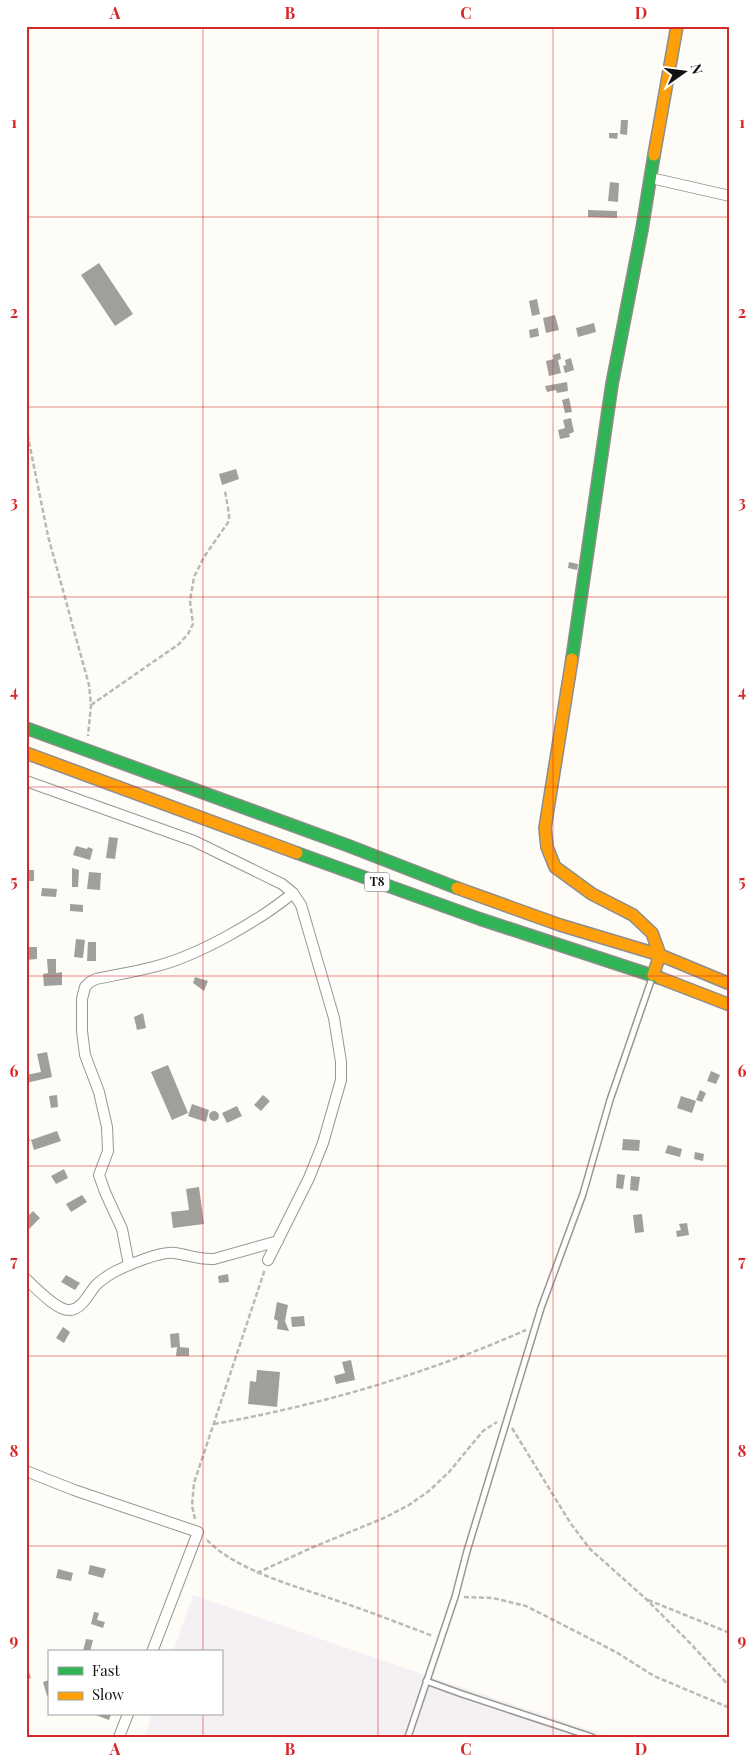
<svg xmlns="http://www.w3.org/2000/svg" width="756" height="1763" font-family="'Playfair Display',serif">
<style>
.industrial{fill:#f5f0f3}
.building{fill:#a19f9c}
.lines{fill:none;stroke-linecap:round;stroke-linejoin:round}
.lane-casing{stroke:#979795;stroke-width:8}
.street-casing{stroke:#979795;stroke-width:12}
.fast-casing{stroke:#8e8d8b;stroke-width:14}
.slow-casing{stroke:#8e8d8b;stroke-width:14}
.path{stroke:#b9b9b8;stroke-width:2.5;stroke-dasharray:5 2.5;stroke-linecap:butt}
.lane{stroke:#fffffe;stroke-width:5}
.street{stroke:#fffffe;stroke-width:10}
.fast{stroke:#30b455;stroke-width:11}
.slow{stroke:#ff9f0a;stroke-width:11}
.grid{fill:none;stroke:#d62828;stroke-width:1;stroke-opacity:0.55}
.labels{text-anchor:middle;stroke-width:5;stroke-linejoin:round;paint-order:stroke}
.shield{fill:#fff;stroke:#585858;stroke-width:1}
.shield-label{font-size:12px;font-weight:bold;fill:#111}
.neatline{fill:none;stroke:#d62828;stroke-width:2}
.grid-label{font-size:16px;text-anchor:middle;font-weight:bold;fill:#d62828}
</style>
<rect width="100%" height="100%" fill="#fdfcf7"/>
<path class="industrial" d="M193 1595 428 1676 611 1737H145L152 1714H221V1652H173Z"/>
<path class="building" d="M621 120H628L627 135 620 134Z
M609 133H618L617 139 609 138Z
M610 182 619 183 618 202 608 201Z
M588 210 617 211V218L588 217Z
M99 263 133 314 115 326 81 275Z
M537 299 540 314 532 316 529 301Z
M555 315 559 330 546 333 543 318Z
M594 323 596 332 578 337 576 328Z
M538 328 539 336 530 338 529 330Z
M560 353 561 359 558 360 561 373 549 376 546 361 554 359 553 355Z
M571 358 574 370 565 373 563 366 566 365 565 360Z
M567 382 568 391 557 393 556 390 547 392 545 386Z
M569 398 572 412 565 413 562 400Z
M571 418 574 432 569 434 570 437 560 439 558 430 565 428 563 420Z
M236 469 239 479 222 485 219 474Z
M569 562 578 564 577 570 568 568Z
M109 837 118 838 115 859 106 858Z
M76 846 87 849 88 847 93 849 90 860 73 855Z
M72 868 79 870 78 887H72Z
M26 870H34V881H26Z
M89 872 101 873 100 890 87 889Z
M42 888 57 889 56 897 41 896Z
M70 904 83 905V912L70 911Z
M76 939 85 940 83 958 74 957Z
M88 942H96V961H87Z
M26 947H37V959L26 960Z
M47 959H56V973L62 972V985L44 986 43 974 48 973Z
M195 977 208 981 204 991 193 983Z
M143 1013 146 1028 137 1030 134 1017Z
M47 1052 52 1077 26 1083V1075L41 1072 37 1054Z
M168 1065 188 1113 172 1120 151 1072Z
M711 1071 720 1075 716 1084 707 1081Z
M700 1090 706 1093 702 1102 696 1100Z
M57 1095 58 1107 51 1108 49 1096Z
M263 1095 270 1101 261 1111 254 1105Z
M681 1096 696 1101 692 1113 677 1108Z
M192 1104 209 1110 206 1122 188 1116Z
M237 1106 242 1116 227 1123 222 1113Z
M209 1116a5 5 0 1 1 10 0a5 5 0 1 1-10 0Z
M26 1130 30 1141 26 1142Z
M57 1131 61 1141 34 1150 31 1140Z
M623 1139 640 1140 639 1151 622 1150Z
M668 1145 682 1149 680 1157 665 1153Z
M695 1152 704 1154 703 1161 694 1159Z
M64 1169 68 1178 56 1184 51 1176Z
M617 1174 625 1175 623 1189 616 1188Z
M631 1176 640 1177 638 1191 630 1190Z
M199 1187 204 1224 173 1228 171 1212 189 1210 186 1189Z
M82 1195 87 1202 71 1212 66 1204Z
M33 1211 40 1218 28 1230 26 1229V1218Z
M642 1214 644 1232 635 1233 633 1215Z
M687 1223 689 1235 677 1237 676 1231 681 1230 679 1224Z
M228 1274 229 1282 219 1283 218 1276Z
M66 1275 80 1283 75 1290 61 1282Z
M277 1302 288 1305 285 1321 289 1331 277 1329 278 1321 274 1319Z
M304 1316 305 1326 292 1327 291 1317Z
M63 1327 70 1332 64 1343 56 1338Z
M179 1333 180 1347 189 1348V1356H176L177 1347 171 1348 170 1334Z
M351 1360 355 1380 336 1384 334 1376 345 1373 342 1362Z
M257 1370 280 1372 277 1407 248 1404 250 1381 256 1382Z
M90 1565 106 1569 103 1578 88 1574Z
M58 1569 73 1573 71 1581 56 1578Z
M94 1612 99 1613 97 1620 105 1622 103 1628 91 1624Z
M86 1639 93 1640 90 1652 83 1651Z
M26 1663 31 1678 26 1679Z
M49 1680V1695L47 1696 43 1682Z
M93 1714H111L109 1720Z"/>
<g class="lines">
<defs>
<path id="lane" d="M426 1681 462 1694 592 1737
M408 1737 455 1597 467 1551 541 1308 583 1194 610 1100 652 978"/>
<path id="street" d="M651 178 730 196
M26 781 194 841 282 884 293 893 301 905 334 1018 341 1062V1080L323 1143 309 1178 268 1260
M129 1265 122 1229 105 1192 99 1175 108 1151 107 1127 99 1092 85 1055 82 1031V999L85 987 90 982 96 979C115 975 134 972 153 967 196 957 259 921 293 893
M26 1279C36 1288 57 1311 70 1310 83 1309 89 1292 97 1284 103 1279 110 1274 116 1271 130 1264 161 1251 175 1253 188 1255 201 1260 214 1259L278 1241
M26 1471 74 1490 198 1532 152 1652
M119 1737 128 1714"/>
<path id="fast" d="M572 659 612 384 642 229 654 155
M26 728 349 846 457 888
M297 853 480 919 660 978"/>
<path id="slow" d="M654 155 677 26
M572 659 545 828 547 847 555 867 592 894 633 915 652 933 660 955 653 975
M26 753 297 853
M457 888 560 925 660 955 730 984
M660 978 730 1005"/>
</defs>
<use href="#lane" class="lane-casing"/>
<use href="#street" class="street-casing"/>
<use href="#fast" class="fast-casing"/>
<use href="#slow" class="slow-casing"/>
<path class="path" d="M26 427 48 536 89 685 91 705 88 736
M91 705 179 644 188 634 193 624 190 601 194 577 204 557 229 521V514L225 491
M214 1424C321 1405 426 1374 526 1330
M512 1428 571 1524 590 1549 646 1599 692 1645 730 1687
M195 1519 192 1506 194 1483 265 1269
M207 1540C237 1571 296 1586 335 1600 368 1611 401 1624 433 1636
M257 1573 311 1548 384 1518 409 1505 429 1491 449 1472 483 1431 497 1422
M464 1597 493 1598 526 1606 616 1652 654 1676 730 1708
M648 1600 730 1633"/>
<use href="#lane" class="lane"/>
<use href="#street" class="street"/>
<use href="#fast" class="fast"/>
<use href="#slow" class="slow"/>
</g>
<path class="grid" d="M203 26V1652M378 26V1737M553 26V1737M26 217H730M26 407H730M26 597H730M26 787H730M26 976H730M26 1166H730M26 1356H730M26 1546H730M203 1714V1737"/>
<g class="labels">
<rect class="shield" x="364.5" y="872.5" width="25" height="19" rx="4"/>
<g class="shield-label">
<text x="377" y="886">T8</text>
</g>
</g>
<rect width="756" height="1763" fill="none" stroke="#ffffff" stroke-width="55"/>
<rect x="48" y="1650" width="175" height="65" fill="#ffffff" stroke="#a0a0a0"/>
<rect x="58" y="1667" width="25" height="8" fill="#30b455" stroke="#a0a0a0"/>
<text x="92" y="1676" font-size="15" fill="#111111">Fast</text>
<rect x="58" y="1692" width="25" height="8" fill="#ff9f0a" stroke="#a0a0a0"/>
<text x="92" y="1700" font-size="15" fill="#111111">Slow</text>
<g transform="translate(684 72) rotate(76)" stroke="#ffffff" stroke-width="4" paint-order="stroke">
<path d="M0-4L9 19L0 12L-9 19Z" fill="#111111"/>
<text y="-8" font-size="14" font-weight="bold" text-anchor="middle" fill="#111111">N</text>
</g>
<rect x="28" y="28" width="700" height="1708" class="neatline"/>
<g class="grid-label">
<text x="115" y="19">A</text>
<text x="290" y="19">B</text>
<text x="466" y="19">C</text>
<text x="641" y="19">D</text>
<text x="14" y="128">1</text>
<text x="742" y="128">1</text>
<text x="14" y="318">2</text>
<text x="742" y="318">2</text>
<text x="14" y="508">3</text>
<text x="742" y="508">3</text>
<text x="14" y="697">4</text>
<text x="742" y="697">4</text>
<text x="14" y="887">5</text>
<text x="742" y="887">5</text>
<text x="14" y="1077">6</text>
<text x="742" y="1077">6</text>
<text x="14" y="1267">7</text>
<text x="742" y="1267">7</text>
<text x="14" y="1457">8</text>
<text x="742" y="1457">8</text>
<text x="14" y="1646">9</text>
<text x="742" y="1646">9</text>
<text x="115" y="1755">A</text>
<text x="290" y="1755">B</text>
<text x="466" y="1755">C</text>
<text x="641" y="1755">D</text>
</g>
</svg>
